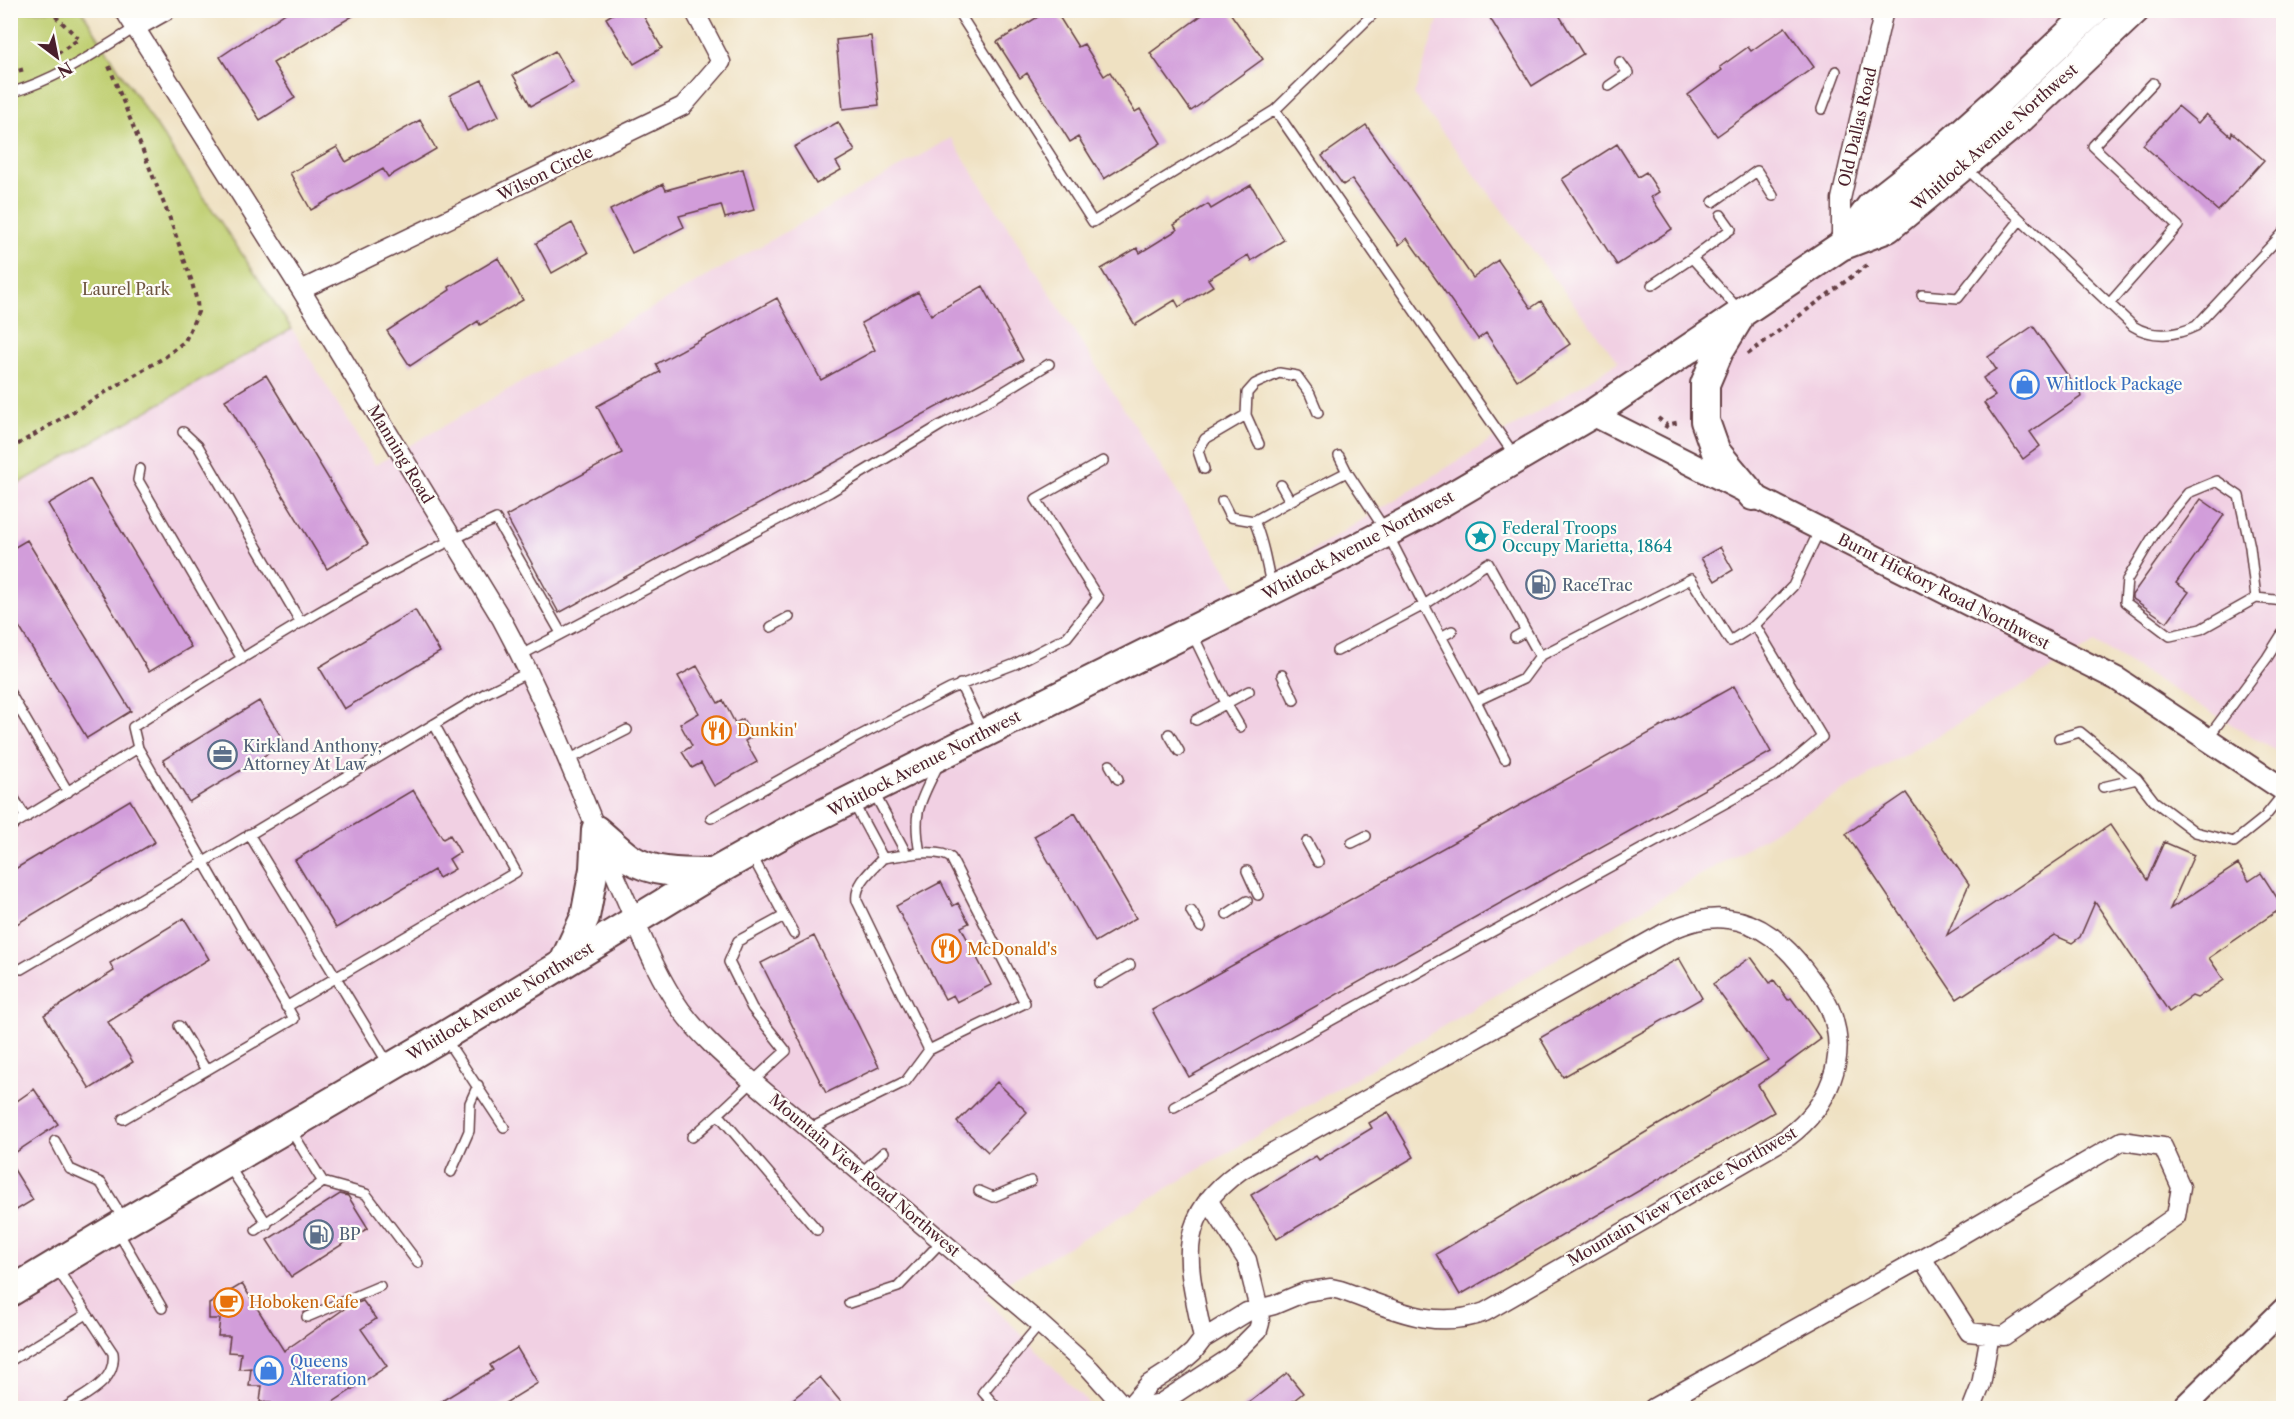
<svg xmlns="http://www.w3.org/2000/svg" width="2294" height="1419" font-family="'Libre Caslon Text',serif">
<style>
.built{fill:#f1d0e3}
.green{fill:#c0cf72;stroke:#85774e;stroke-width:1.5}
.building{fill:#d29dda}
.lines{fill:none;stroke-linecap:round;stroke-linejoin:round}
.service-casing{stroke:#633c42;stroke-width:12}
.minor-casing{stroke:#633c42;stroke-width:21}
.tertiary-casing{stroke:#633c42;stroke-width:26}
.trunk-casing{stroke:#633c42;stroke-width:32}
.path{stroke:#633c42;stroke-width:4;stroke-dasharray:4.5 4.5;stroke-linecap:butt}
.service{stroke:#fff;stroke-width:9}
.minor{stroke:#fff;stroke-width:18}
.tertiary{stroke:#fff;stroke-width:22}
.trunk{stroke:#fff;stroke-width:28}
.labels{text-anchor:middle;stroke-width:4.5;stroke-linejoin:round;paint-order:stroke}
.street-label{font-size:16px;fill:#4a1f2b;stroke:#fdfcf7}
.park-label{font-size:16px;fill:#6d5440;stroke:#fdfcf7}
.shop-label{font-size:16px;fill:#366cbe;stroke:#fdfcf7;text-anchor:start}
.culture-label{font-size:16px;fill:#0d838f;stroke:#fdfcf7;text-anchor:start}
.service-label{font-size:16px;fill:#4e5e75;stroke:#fdfcf7;text-anchor:start}
.food-label{font-size:16px;fill:#c56008;stroke:#fdfcf7;text-anchor:start}
</style>
<rect width="100%" height="100%" fill="#fdfcf7"/>
<filter id="ink" filterUnits="userSpaceOnUse"><feTurbulence type="fractalNoise" baseFrequency=".0167" numOctaves="2"/><feDisplacementMap in="SourceGraphic" scale="12" xChannelSelector="R" yChannelSelector="G"/><feConvolveMatrix kernelMatrix="1 2 1 2 8 2 1 2 1" color-interpolation-filters="sRGB"/></filter>
<filter id="wash" filterUnits="userSpaceOnUse"><feTurbulence type="fractalNoise" baseFrequency=".008" numOctaves="4" result="noise"/><feDisplacementMap in="SourceGraphic" scale="24" xChannelSelector="R" yChannelSelector="G"/><feGaussianBlur stdDeviation="1.35" result="paint"/><feColorMatrix in="noise" values="0 0 0 0 0 0 0 0 0 0 0 0 0 0 0 0 0 1.4 0 .05"/><feComposite in="paint" operator="in"/></filter>
<g filter="url(#wash)">
<rect width="100%" height="100%" fill="#efe1c2"/>
<path class="built" d="M1441 11H2283V755L2095 643 984 1296 1093 1408H11L10 490 292 329 375 465 951 138 1242 594 1618 362 1414 95Z"/>
<path class="green" d="M11 11H82L123 76 292 329 11 488Z"/>
<g id="blocks">
<path class="building" d="M290 10H363L273 63 295 98 260 120 220 57Z
M619 10H640L662 48 634 64 606 18Z
M1049 10H1055L1078 47 1084 44 1104 76 1110 72 1135 112 1140 109 1161 143 1104 179 1078 137 1070 142 1027 73 1020 78 997 42Z
M1209 10H1228L1263 59 1191 111 1150 53Z
M1485 10H1556L1583 54 1532 86Z
M1785 27 1814 67 1717 136 1688 95 1722 70 1720 67 1748 47 1751 51Z
M871 36 879 105 843 109 836 40Z
M555 51 573 83 531 106 513 75Z
M482 80 499 116 467 131 450 95Z
M2178 106 2198 123 2206 114 2231 136 2232 132 2264 160 2218 211 2143 145Z
M420 120 436 149 388 177 383 169 311 210 290 173 337 147 346 162Z
M838 122 855 151 836 162 841 170 816 184 794 147Z
M1366 125 1473 278 1498 260 1531 308 1541 301 1570 344 1517 380 1486 333 1478 339 1407 238 1399 245 1352 179 1343 185 1322 156Z
M1617 144 1638 177 1646 172 1659 192 1651 197 1672 229 1617 265 1562 179Z
M743 169 754 210 725 218 721 205 679 216 684 227 632 253 610 210 663 184 666 190Z
M1251 185 1284 240 1251 261 1248 255 1208 279 1213 286 1179 307 1175 300 1135 325 1101 269 1137 248 1140 253 1177 230 1174 225 1208 204 1211 209Z
M572 223 588 253 552 273 536 243Z
M498 258 523 300 480 325 478 321 410 366 387 331 450 290 449 287Z
M983 286 1023 360 559 613 506 516 622 453 597 406 660 372 656 364 777 298 821 380 875 350 861 323 918 292 931 315Z
M2033 326 2082 396 2030 432 2040 446 2023 459 1984 403 1995 396 1983 378 1996 369 1988 357Z
M266 375 368 544 327 569 225 400Z
M90 479 191 647 149 672 48 504Z
M2201 499 2224 515 2176 583 2189 592 2167 622 2132 598V595Z
M27 540 131 711 87 738 10 612V550Z
M1720 547 1733 570 1715 581 1701 558Z
M415 610 440 652 344 709 319 667Z
M697 666 718 703 723 700 735 723 743 719 753 736 745 741 757 762 714 786 701 763 692 768 682 752 692 746 680 724 699 713 678 676Z
M1734 686 1771 752 1189 1077 1152 1010Z
M259 701 285 743 189 802 163 760Z
M413 790 443 839 450 835 460 852 449 859 455 869 439 878 434 870 336 928 295 860Z
M1906 793 1969 884 1947 935 2110 825 2147 880 2164 842 2194 855 2170 909 2238 864 2249 881 2261 873 2283 907 2209 958 2224 980 2197 998 2192 996 2169 1012 2095 902 2080 937 2072 943 2054 935 1957 999 1846 834Z
M130 800 155 842 10 928V872Z
M1075 813 1136 918 1095 942 1034 836Z
M941 882 953 906 958 903 969 923 961 927 991 985 957 1002 953 995 945 999 896 906Z
M184 918 209 959 108 1022 133 1062 90 1089 44 1015 114 971 110 963Z
M814 936 879 1067 826 1093 761 963Z
M1751 957 1770 983 1774 980 1788 1000 1791 998 1821 1039 1758 1085 1774 1112 1460 1295 1436 1254 1574 1173 1575 1174 1768 1060 1713 984Z
M1679 958 1702 998 1563 1077 1540 1038Z
M997 1082 1027 1112 988 1152 957 1122Z
M34 1089 58 1124 10 1156V1106Z
M1388 1112 1414 1157 1277 1239 1251 1195 1316 1156 1319 1160 1372 1128 1369 1123Z
M10 1163 33 1200 10 1214Z
M340 1194 348 1196 368 1228 291 1277 267 1240Z
M242 1284 284 1351 347 1307 363 1301 376 1319 361 1329 387 1366 324 1408H271V1403L260 1402 262 1386H249L251 1368 239 1369 241 1353 228 1352 230 1336H218L220 1319H209V1304Z
M517 1348 538 1383 497 1408H430L493 1370 490 1365Z
M1287 1373 1303 1393 1284 1408H1242Z
M820 1377 846 1408H782Z"/>
</g>
</g>
<g filter="url(#ink)">
<use href="#blocks" fill-opacity="0" stroke="#633c42" stroke-width="1.5"/>
<g class="lines">
<defs>
<path id="service" d="M957 10 1093 222 1275 110
M1377 10 1275 110 1515 456
M1609 86 1628 73 1620 62
M10 93C57 79 95 53 135 28
M1822 109 1836 71
M1966 168 2133 326C2152 338 2176 336 2196 326L2284 232
M1713 202 1757 171 1773 196
M1692 258 1740 311
M1652 285 1692 258 1731 229 1721 215
M1922 295 1958 298 2020 220
M2109 304 2178 226 2093 146 2153 83
M183 432 198 446 301 623
M1259 444 1246 415 1247 393 1255 384 1279 373 1297 376 1310 394 1318 413
M140 469 138 480 242 659
M1204 469 1198 451 1205 439 1246 415
M1222 501 1230 517 1254 521 1290 501 1281 485
M1290 501 1347 472
M1254 521C1264 542 1266 565 1272 588
M2256 598 2250 547 2239 496 2217 481 2188 493 2155 533 2127 580 2125 602 2170 636 2201 629 2256 598 2284 601
M771 627 789 617
M1192 633 1226 703 1240 727
M1441 637 1452 631
M1515 637 1526 631
M1337 651 1424 605 1387 533 1347 472 1339 456
M521 655 830 492 941 425 995 397 1049 364
M1540 656 1488 563 1424 605 1476 701 1523 679 1540 656 1691 579 1730 641 1755 625 1793 586 1820 529
M1282 675 1294 700
M960 684 983 731
M10 693 68 792
M1476 701 1505 759
M1196 720 1249 691
M1169 734 1179 751
M2059 738 2080 732 2137 779 2154 801 2195 832 2234 842 2264 818 2284 793
M2207 739 2267 658 2284 631
M568 760 627 730
M1110 765 1118 779
M2103 787 2137 779
M873 791 907 855
M10 792 26 818
M853 802 883 858
M711 818 855 738 950 689 1015 664 1067 637 1098 598 1036 499 1103 461
M10 827 138 748
M249 834 389 1065
M1307 842 1318 862
M1352 843 1366 836
M920 853C912 810 920 803 938 765
M751 854 794 934
M1247 871 1258 895
M1191 911 1201 927
M1227 914 1247 901
M21 969 204 862 486 693 529 672
M1099 983 1130 965
M286 1007 516 872 434 724
M179 1026 206 1070
M445 1038 504 1127
M1174 1107 1778 774 1822 737 1755 625
M719 1115 817 1230
M123 1119 294 1019 138 748 133 727C249 653 371 576 496 519L561 633
M290 1129 323 1182 366 1194 418 1263
M809 1129 906 1081 929 1050 1025 1003 951 858C938 847 900 856 883 858 873 869 854 884 857 901L929 1050
M692 1137C725 1110 754 1079 786 1051L752 1008 729 962 738 941 784 916
M55 1141 70 1169 101 1183 124 1220
M228 1165 267 1224
M451 1172 469 1131 470 1103 478 1085
M861 1173 884 1152
M979 1191 993 1197 1031 1181
M117 1230 162 1308
M256 1230 323 1182
M56 1267 113 1353C117 1382 85 1394 65 1408
M849 1303 898 1287 943 1240
M307 1317 380 1286
M10 1361 87 1314
M997 1408 983 1392 1040 1324"/>
<path id="minor" d="M124 10 301 290 501 618C547 703 581 794 619 884 638 926 654 972 681 1010 701 1037 727 1059 752 1081L1040 1324 1090 1369 1125 1408
M135 28 167 10
M1841 246V199L1884 10
M301 290 683 106 721 62 694 10
M1128 1408 1149 1384 1177 1366 1193 1352 1203 1339 1247 1312 1274 1305 1305 1292 1331 1288 1340 1290C1390 1307 1432 1332 1485 1312L1788 1137C1828 1107 1850 1058 1830 1009 1824 995 1814 983 1805 971 1787 946 1760 922 1728 919 1706 916 1686 923 1666 932L1241 1170C1170 1221 1189 1266 1203 1339
M1136 1408 1161 1403 1231 1357 1258 1330 1260 1323 1259 1309 1247 1260 1208 1200
M1653 1408 1922 1258 2122 1141 2163 1147 2181 1187 2176 1216 2004 1336 1969 1332 1922 1258
M1972 1408 1981 1385 1990 1334"/>
<path id="tertiary" d="M1592 414 2117 679 2284 790
M2183 1408 2284 1309"/>
<path id="trunk" d="M1841 246 1872 205 1946 147 2001 98 2094 10
M1738 320 1719 351 1705 384V421L1716 452 1753 496
M596 830C607 839 618 850 629 858 653 874 685 873 713 873
M564 962 585 917 594 869 596 830
M10 1292 116 1228 444 1036 713 873 786 832 1357 548 1420 515 1592 414 1841 246 1888 228 2021 118 2135 10"/>
</defs>
<use href="#service" class="service-casing"/>
<use href="#minor" class="minor-casing"/>
<use href="#tertiary" class="tertiary-casing"/>
<use href="#trunk" class="trunk-casing"/>
<path class="path" d="M49 10 79 39 54 56
M10 73 25 69
M1748 354 1870 263
M1658 418 1667 425
M1665 428 1667 425 1680 422
M10 449 165 357 185 341 198 312 197 302 191 279 170 219 109 66"/>
<use href="#service" class="service"/>
<use href="#minor" class="minor"/>
<use href="#tertiary" class="tertiary"/>
<use href="#trunk" class="trunk"/>
</g>
</g>
<defs>
<symbol id="shop-ring" viewBox="-11 -11 22 22"><circle r="9.5" fill="#fdfcf7" stroke="#3f7fe0" stroke-width="1.5"/><path d="M-5-2.5h2.3a2.7 3.5 0 0 1 5.4 0H5L5.5 6h-11ZM-1.5-2.5h3a1.5 2.3 0 0 0-3 0Z" fill="#3f7fe0"/></symbol>
<symbol id="sight-ring" viewBox="-11 -11 22 22"><circle r="9.5" fill="#fdfcf7" stroke="#0f9aa8" stroke-width="1.5"/><path d="M0-6L1.8-2.2L6-1.7L2.9 1.2L3.7 5.4L0 3.3L-3.7 5.4L-2.9 1.2L-6-1.7L-1.8-2.2Z" fill="#0f9aa8"/></symbol>
<symbol id="fuel-ring" viewBox="-11 -11 22 22"><circle r="9.5" fill="#fdfcf7" stroke="#5c6f8a" stroke-width="1.5"/><path d="M-5.5-6h7V0h2V4h1.3V-2.5L3-4.5l.8-.8L6-3V5H2.5V1h-1V6h-7ZM-4.2-4.7v3.2H.2V-4.7Z" fill="#5c6f8a"/></symbol>
<symbol id="restaurant-ring" viewBox="-11 -11 22 22"><circle r="9.5" fill="#fdfcf7" stroke="#e8710a" stroke-width="1.5"/><path d="M-5-6h1v4h1v-4h1v4h1v-4h1v5L-1.5 .5V6h-2V.5L-5-1ZM5-6V6H3V1.5H1.5Q1.5-4 5-6Z" fill="#e8710a"/></symbol>
<symbol id="office-ring" viewBox="-11 -11 22 22"><circle r="9.5" fill="#fdfcf7" stroke="#5c6f8a" stroke-width="1.5"/><path d="M-6-3h4V-5.5h4V-3h4V5H-6ZM-1-4.5V-3h2v-1.5ZM-6 0V1H6V0Z" fill="#5c6f8a"/></symbol>
<symbol id="cafe-ring" viewBox="-11 -11 22 22"><circle r="9.5" fill="#fdfcf7" stroke="#e8710a" stroke-width="1.5"/><path d="M-5.5-4.5H6V0H3Q3 3.5 0 3.5H-2.5Q-5.5 3.5-5.5 0ZM3-3.2v2h1.7v-2ZM-6 4.5H4V6H-6Z" fill="#e8710a"/></symbol>
</defs>
<g fill-rule="evenodd">
<use href="#shop-ring" x="2008" y="368" width="33" height="33"/>
<use href="#sight-ring" x="1464" y="520" width="33" height="33"/>
<use href="#fuel-ring" x="1524" y="568" width="33" height="33"/>
<use href="#restaurant-ring" x="700" y="714" width="33" height="33"/>
<use href="#office-ring" x="206" y="738" width="33" height="33"/>
<use href="#restaurant-ring" x="930" y="932" width="33" height="33"/>
<use href="#fuel-ring" x="302" y="1218" width="33" height="33"/>
<use href="#cafe-ring" x="212" y="1286" width="33" height="33"/>
<use href="#shop-ring" x="252" y="1354" width="33" height="33"/>
</g>
<g class="labels">
<g class="street-label">
<text transform="translate(1857 127) rotate(-77)" y="6">Old Dallas Road</text>
<text transform="translate(1994 137) rotate(-41)" y="6">Whitlock Avenue Northwest</text>
<text transform="translate(545 173) rotate(-26)" y="6">Wilson Circle</text>
<text transform="translate(401 454) rotate(59)" y="6">Manning Road</text>
<text transform="translate(1358 545) rotate(-28)" y="6">Whitlock Avenue Northwest</text>
<text transform="translate(1944 591) rotate(27)" y="6">Burnt Hickory Road Northwest</text>
<text transform="translate(924 763) rotate(-27)" y="6">Whitlock Avenue Northwest</text>
<text transform="translate(500 1001) rotate(-31)" y="6">Whitlock Avenue Northwest</text>
<text transform="translate(865 1175) rotate(40)" y="6">Mountain View Road Northwest</text>
<text transform="translate(1682 1196) rotate(-30)" y="6">Mountain View Terrace Northwest</text>
</g>
<g class="park-label">
<text x="126" y="295">Laurel Park</text>
</g>
<g class="shop-label">
<text x="2046" y="390">Whitlock Package</text>
<text x="290" y="1367">Queens<tspan x="290" dy="18">Alteration</tspan></text>
</g>
<g class="culture-label">
<text x="1502" y="534">Federal Troops<tspan x="1502" dy="18">Occupy Marietta, 1864</tspan></text>
</g>
<g class="service-label">
<text x="1562" y="591">RaceTrac</text>
<text x="243" y="752">Kirkland Anthony,<tspan x="243" dy="18">Attorney At Law</tspan></text>
<text x="339" y="1240">BP</text>
</g>
<g class="food-label">
<text x="737" y="736">Dunkin'</text>
<text x="967" y="955">McDonald's</text>
<text x="249" y="1308">Hoboken Cafe</text>
</g>
</g>
<rect width="2294" height="1419" fill="none" stroke="#fdfcf7" stroke-width="36"/>
<g transform="translate(57 57) rotate(148)" stroke="#fdfcf7" stroke-width="4.5" paint-order="stroke">
<path d="M0-4.5L10 22L0 15L-10 22Z" fill="#4a1f2b"/>
<text y="-9" font-size="16" font-weight="bold" text-anchor="middle" fill="#4a1f2b">N</text>
</g>
</svg>
